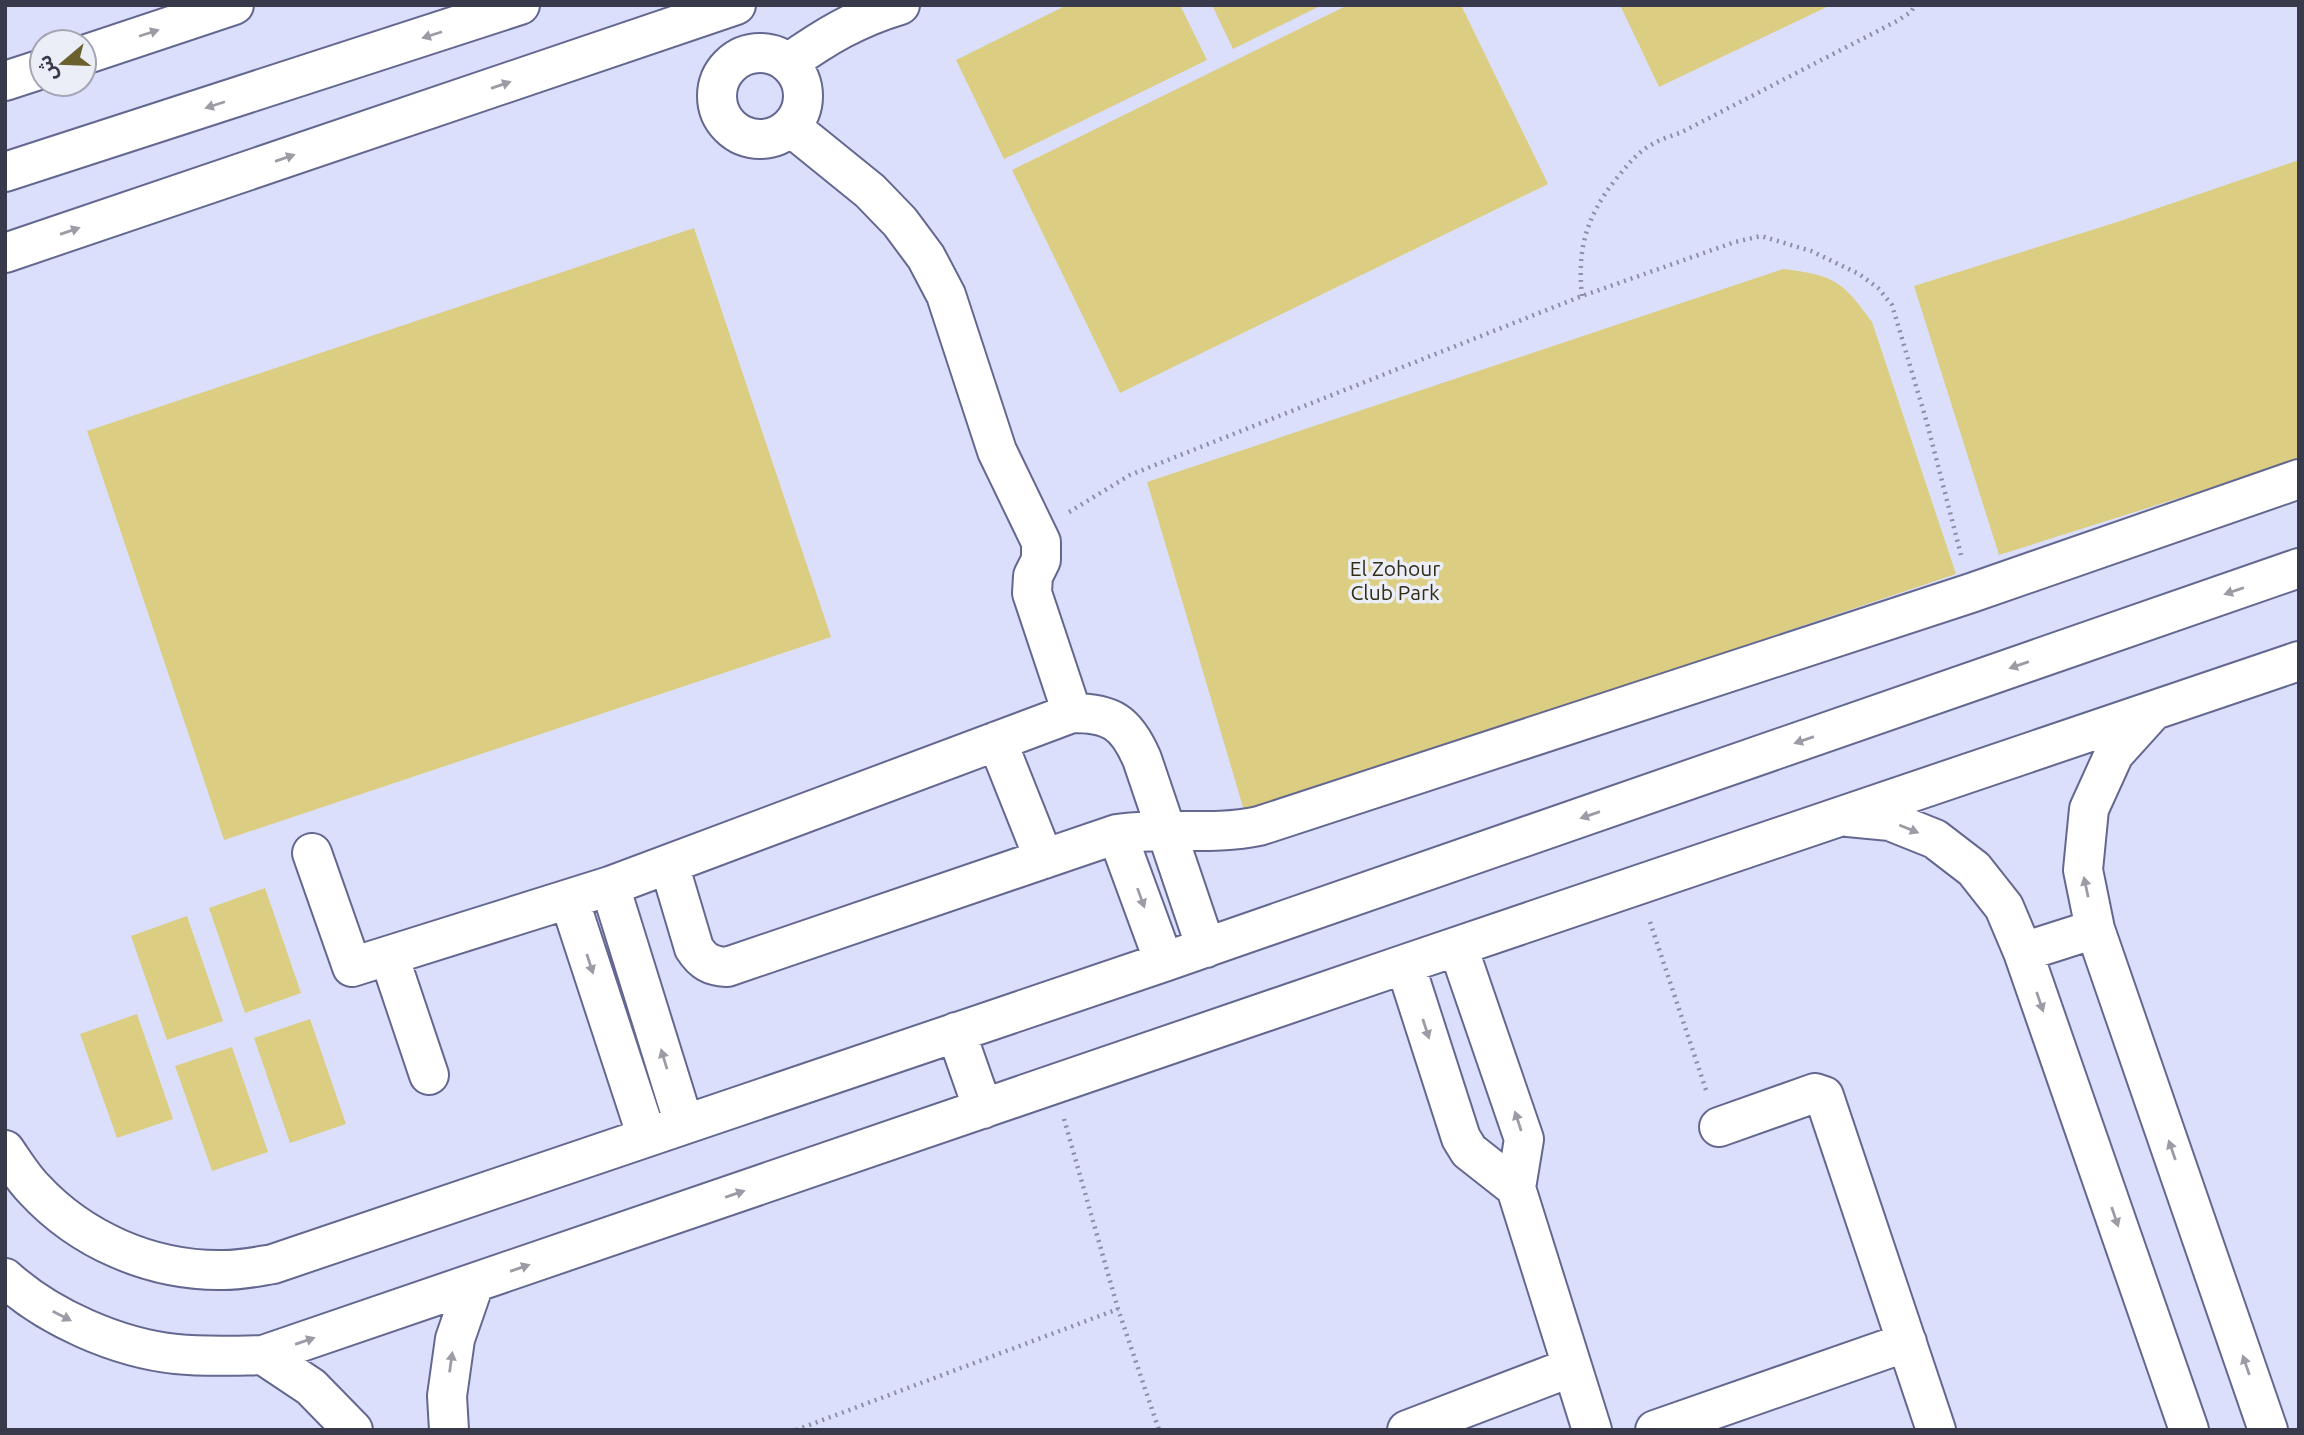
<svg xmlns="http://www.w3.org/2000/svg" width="2304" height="1435" font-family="Ubuntu,'Noto Sans Arabic',sans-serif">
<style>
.green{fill:#dbce82}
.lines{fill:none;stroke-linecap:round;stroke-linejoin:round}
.minor-casing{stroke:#646890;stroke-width:42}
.path{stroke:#8c8fa7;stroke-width:4.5;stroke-dasharray:2 5;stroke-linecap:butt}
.minor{stroke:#fff;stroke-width:38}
.oneway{fill:#9c9ca6}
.labels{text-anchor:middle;stroke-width:7;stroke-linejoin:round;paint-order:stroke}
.park-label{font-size:21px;fill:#302c17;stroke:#eceef7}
</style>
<rect width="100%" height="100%" fill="#dbdffb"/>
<path class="green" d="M1067 5H1180L1207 60 1004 159 956 60Z
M1212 5H1322L1233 49Z
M1348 5H1461L1548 184 1120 393 1012 170Z
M1620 5H1831L1659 87Z
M2299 160V460L1999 555 1914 286 2117 222Z
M694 228 831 637 224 840 87 431Z
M1783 269C1833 275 1842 280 1872 322L1956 574 1245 814 1147 482Z
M265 888 301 993 245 1013 209 908Z
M187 916 223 1021 167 1040 131 936Z
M137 1014 173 1119 117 1138 80 1034Z
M310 1019 346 1124 290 1143 254 1038Z
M232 1047 268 1152 212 1171 175 1066Z"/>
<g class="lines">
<defs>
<path id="minor" d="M717 96a43 43 0 1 1 86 0a43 43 0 1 1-86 0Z
M84 55 234 5
M788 63C825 37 856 18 900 5
M5 81 42 69
M791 127 870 191 900 222 926 257 946 295 997 451 1041 542V560L1033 576 1032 593 1072 713
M5 172 520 5
M5 253 736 5
M2152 712 2114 754 2089 809 2083 870 2095 929 2268 1430
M997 741 1044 859
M1848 817 1890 821 1935 839 1974 869 2004 907 2023 952 2189 1430
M1117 834 1164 962
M312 853 352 967 610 886 1072 713C1111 713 1126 722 1142 759L1206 948
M669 864 694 948C703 962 711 966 727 967L1117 834C1166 827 1212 836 1259 826L1971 593 2299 479
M610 886 684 1124
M569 899 647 1137
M1458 947 1524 1139 1516 1188 1592 1430
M2023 952 2095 929
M389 956 429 1075
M1405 964 1461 1138 1469 1151 1516 1188
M956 1032 983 1109
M1719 1127 1815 1093 1824 1096 1936 1430
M5 1150C14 1163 23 1178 34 1189 81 1240 150 1270 219 1270 237 1271 255 1267 273 1264L1164 962 2299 568
M5 1278C49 1318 118 1348 176 1354 205 1357 234 1356 263 1355L1405 964 2299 661
M263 1355 311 1387 353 1430
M449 1430 447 1396 455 1339 474 1284
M1407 1430 1572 1367
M1655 1430 1907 1342"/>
</defs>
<use href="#minor" class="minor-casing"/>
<path class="path" d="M1582 296C1577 249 1586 217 1616 179 1627 166 1636 153 1651 145 1660 139 1672 136 1682 132L1897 21 1911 12 1915 5
M1069 512 1130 475 1582 296 1735 242 1761 236 1811 251 1859 274 1878 288 1892 305 1927 423 1961 555
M1650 922 1706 1090
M1064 1119 1118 1309 1159 1430
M796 1430 1118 1309"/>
<use href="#minor" class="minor"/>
</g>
<defs><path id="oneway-solid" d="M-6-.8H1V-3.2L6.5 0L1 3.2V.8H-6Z" transform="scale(1.75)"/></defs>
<g class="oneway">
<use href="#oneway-solid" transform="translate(149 33) rotate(-18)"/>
<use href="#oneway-solid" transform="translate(432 35) rotate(162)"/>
<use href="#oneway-solid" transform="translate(501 85) rotate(-19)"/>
<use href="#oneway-solid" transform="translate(215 105) rotate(162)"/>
<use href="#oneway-solid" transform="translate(285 158) rotate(-19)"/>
<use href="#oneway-solid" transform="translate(70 231) rotate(-19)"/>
<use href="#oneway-solid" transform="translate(2234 591) rotate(161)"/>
<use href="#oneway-solid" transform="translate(2019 665) rotate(161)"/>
<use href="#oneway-solid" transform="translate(1804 740) rotate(161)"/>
<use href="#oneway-solid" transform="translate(1590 815) rotate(161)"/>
<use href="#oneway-solid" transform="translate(1909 829) rotate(22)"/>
<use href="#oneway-solid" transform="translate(2086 887) rotate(-102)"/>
<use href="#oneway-solid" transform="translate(1141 898) rotate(70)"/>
<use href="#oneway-solid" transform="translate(590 964) rotate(72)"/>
<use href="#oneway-solid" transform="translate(2040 1002) rotate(71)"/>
<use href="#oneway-solid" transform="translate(1426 1029) rotate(72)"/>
<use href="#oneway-solid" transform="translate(664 1059) rotate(-107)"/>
<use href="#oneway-solid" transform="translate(1518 1121) rotate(-108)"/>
<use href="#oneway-solid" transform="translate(2172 1150) rotate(-109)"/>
<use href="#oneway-solid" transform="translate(735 1194) rotate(-19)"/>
<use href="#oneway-solid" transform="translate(2115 1217) rotate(71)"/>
<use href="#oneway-solid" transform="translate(520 1268) rotate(-19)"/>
<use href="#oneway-solid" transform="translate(62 1316) rotate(27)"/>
<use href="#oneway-solid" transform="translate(305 1341) rotate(-19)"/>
<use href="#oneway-solid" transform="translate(451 1362) rotate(-82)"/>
<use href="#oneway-solid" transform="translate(2246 1365) rotate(-109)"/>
</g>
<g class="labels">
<g class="park-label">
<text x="1395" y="576">El Zohour<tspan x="1395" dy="24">Club Park</tspan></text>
</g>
</g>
<rect width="2304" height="1435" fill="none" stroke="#383a4c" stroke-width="14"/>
<g transform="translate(63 63) rotate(251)"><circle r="33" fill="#eceef7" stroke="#a4a6b3" stroke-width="2"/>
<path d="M0-5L12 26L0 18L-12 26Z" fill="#6a612e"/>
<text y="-10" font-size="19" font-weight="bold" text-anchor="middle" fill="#383a4c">ش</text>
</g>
</svg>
